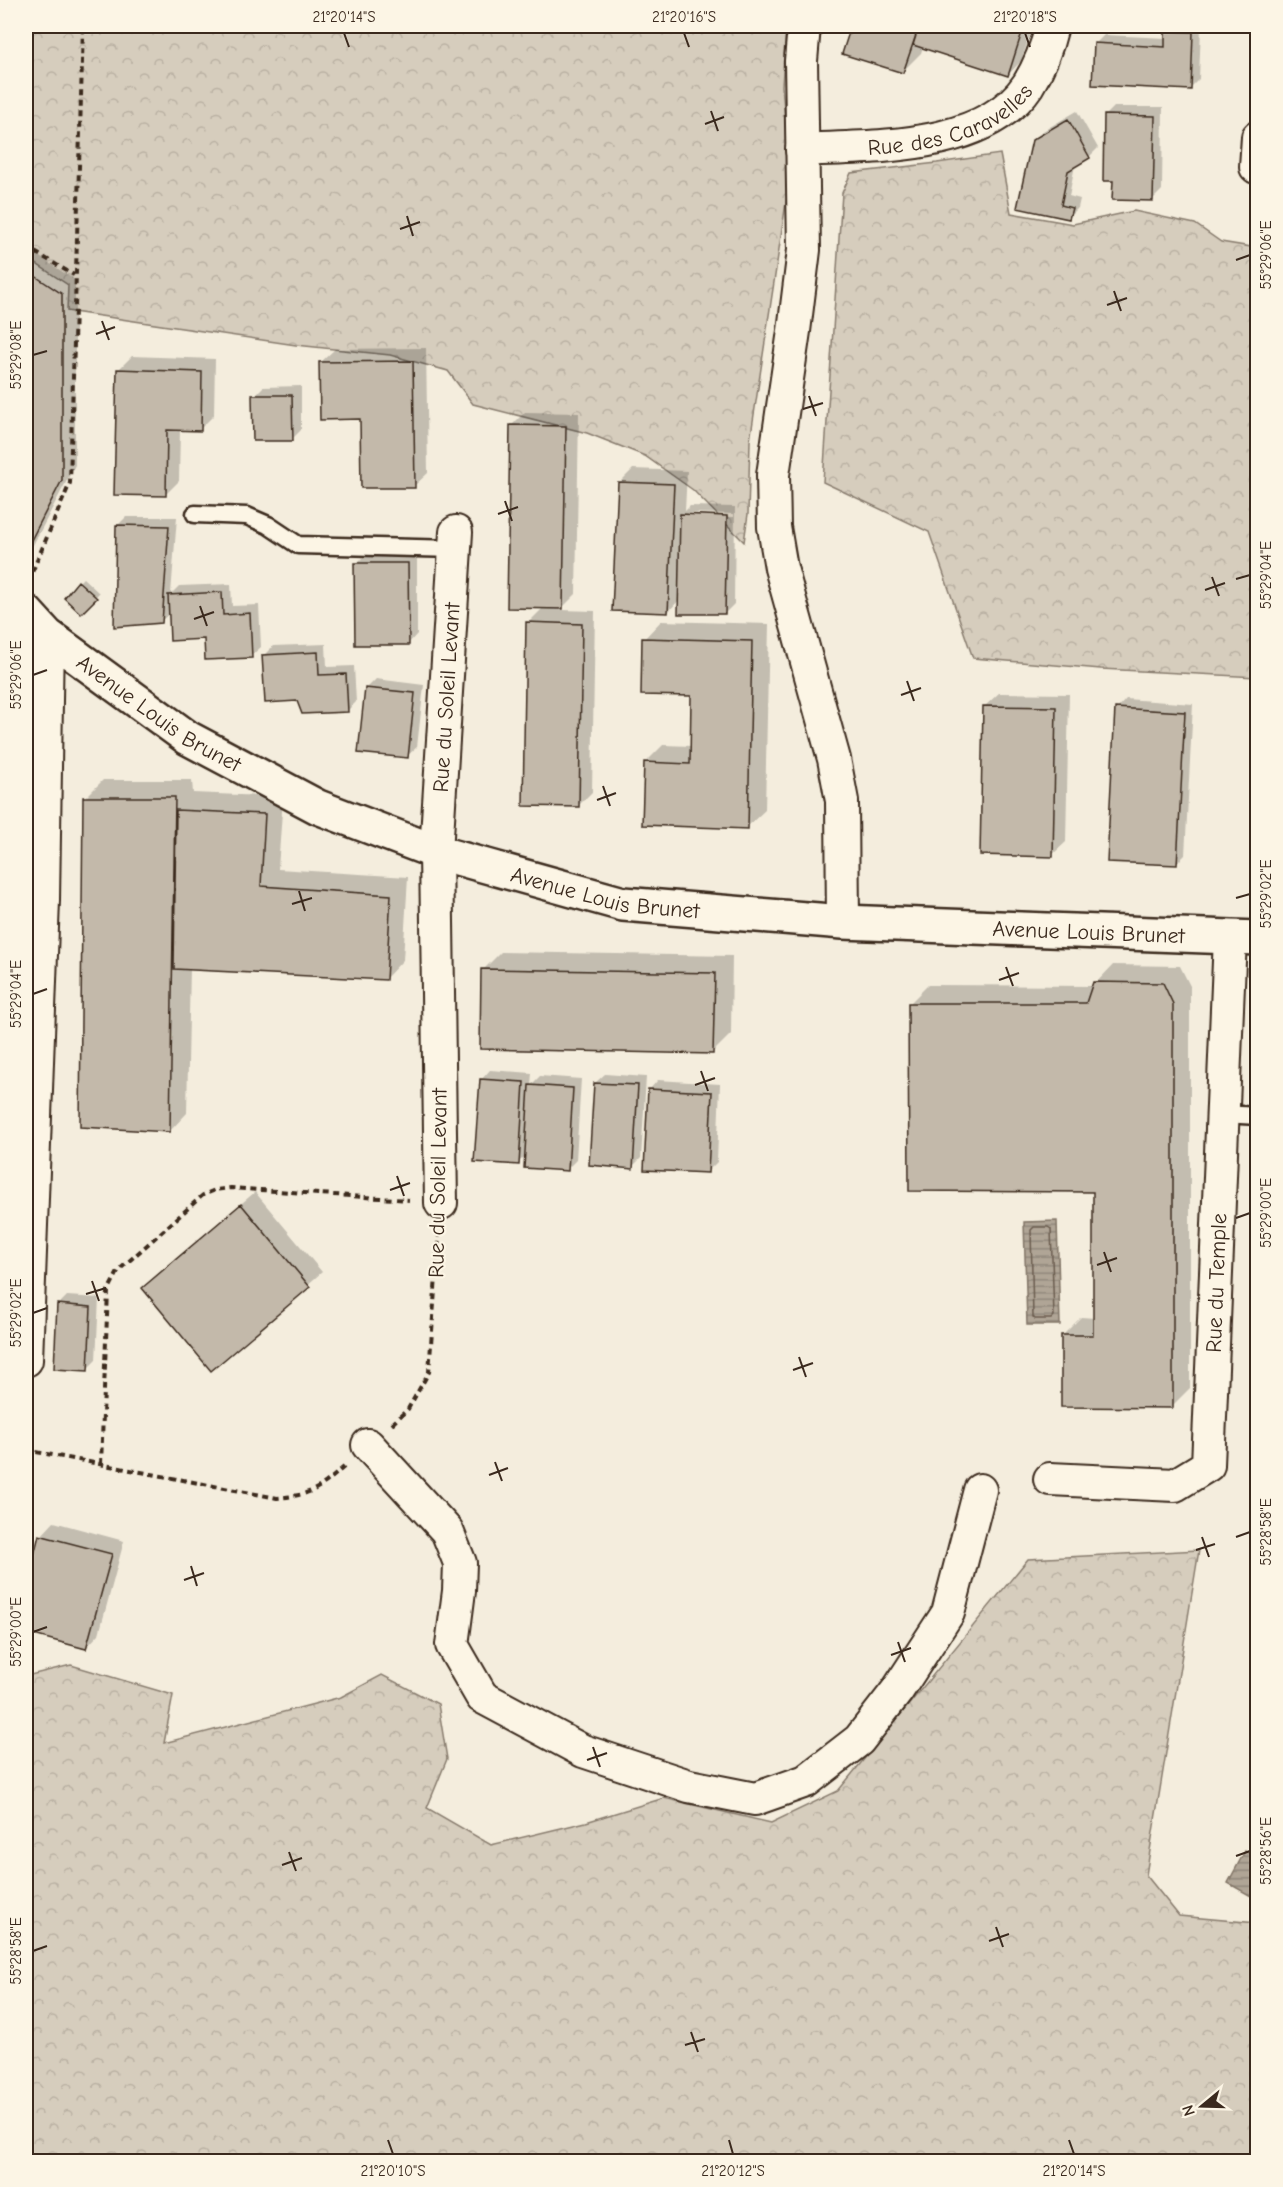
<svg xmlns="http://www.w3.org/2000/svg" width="1283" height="2187" font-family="'Comic Neue',sans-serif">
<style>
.forest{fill:url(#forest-crowns);stroke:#887c6e;stroke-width:1.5}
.water{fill:url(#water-rules);stroke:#817466;stroke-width:1.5}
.shadow{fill:#0003;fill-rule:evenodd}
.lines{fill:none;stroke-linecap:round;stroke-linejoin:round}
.shore{stroke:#6a5b4e;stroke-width:1.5}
.building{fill:#c3b9aa;stroke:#3b2a1e;stroke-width:1.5}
.lane-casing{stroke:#3b2a1e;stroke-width:21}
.street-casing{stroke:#3b2a1e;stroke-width:36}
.secondary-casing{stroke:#3b2a1e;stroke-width:38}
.path{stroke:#3b2a1e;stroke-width:4;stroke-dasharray:6 4.5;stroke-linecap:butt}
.lane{stroke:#fcf5e5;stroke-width:16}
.street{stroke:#fcf5e5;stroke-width:32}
.secondary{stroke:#fcf5e5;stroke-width:33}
.ticks{fill:none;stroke:#3b2a1e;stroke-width:2}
.labels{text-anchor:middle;stroke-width:4.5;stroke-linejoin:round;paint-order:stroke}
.street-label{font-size:22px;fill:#3b2a1e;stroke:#fcf5e5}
.neatline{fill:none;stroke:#3b2a1e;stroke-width:2}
.ticks-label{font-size:15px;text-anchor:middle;fill:#3b2a1e}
</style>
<defs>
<pattern id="forest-crowns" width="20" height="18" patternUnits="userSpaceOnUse" patternTransform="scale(1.5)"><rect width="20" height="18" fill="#d6cdbd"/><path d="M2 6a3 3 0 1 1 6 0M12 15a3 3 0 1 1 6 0" fill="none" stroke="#b9b0a2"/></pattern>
<pattern id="water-rules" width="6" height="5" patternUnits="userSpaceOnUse" patternTransform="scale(1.5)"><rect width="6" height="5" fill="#b0a596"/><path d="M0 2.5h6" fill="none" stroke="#90877a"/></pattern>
</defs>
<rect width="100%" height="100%" fill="#f4eddd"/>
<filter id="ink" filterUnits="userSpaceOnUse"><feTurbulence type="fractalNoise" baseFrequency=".0167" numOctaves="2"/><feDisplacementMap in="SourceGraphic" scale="12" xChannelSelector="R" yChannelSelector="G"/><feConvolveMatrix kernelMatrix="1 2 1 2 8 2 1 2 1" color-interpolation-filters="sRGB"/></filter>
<g filter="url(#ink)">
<path class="forest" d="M26 26H786L782 86 790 176 750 441 748 514 744 542 693 490 645 456 587 433 473 404 448 371 390 355 296 345 67 311 68 285 26 257Z
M1000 154 1011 213 1073 224 1134 211 1195 224 1221 242 1257 248V677L1101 669 973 658 929 532 823 482 842 193 851 173 937 163Z
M1199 1550 1146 1875 1179 1916 1257 1923V2161H26V1676L71 1665 173 1695 164 1743 341 1697 382 1675 438 1704 447 1759 427 1808 491 1845 586 1822 664 1798 771 1823 838 1791 1028 1559Z"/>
<path class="water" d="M1057 1221 1060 1325H1027L1024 1222Z
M1245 1851 1257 1858V1884L1251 1896 1228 1883Z"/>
<path class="shadow" d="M852 26H1033L1021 61 1008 75 923 47 921 53 903 71 844 53Z
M1173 26H1201L1199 79 1190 88 1095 44 1104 35 1167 38V31Z
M1114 107H1163L1162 190 1153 199 1114 179 1105 116Z
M1077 111 1098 148 1089 157 1075 165 1069 196 1080 199 1078 208 1069 217 1019 206 1033 141 1043 131Z
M26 248 75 280V465L32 547 26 553Z
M426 348 428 473 414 486 321 362 335 349Z
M132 356 215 359 214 415 200 429 180 428 179 481 165 495 119 369Z
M301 386V430L292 439 254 396 263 387Z
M525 412 579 413 576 594 560 610 595 611 592 792 579 805 528 623 544 607 512 425Z
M633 469 687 471 685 511 690 506 735 507 734 604 725 613 680 599 668 612 620 482ZM688 513 734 514V517L688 516Z
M126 517H177L171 594 179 586 231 584 232 606 259 605 261 647 251 656 205 638 171 612 161 621 117 526Z
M365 555H417V634L408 644 356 564Z
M83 578 99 593 81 612 79 582Z
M661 621 769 624 765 810 747 827 645 763 663 745 692 746 693 694 644 639Z
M326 644 327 667 354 666 356 702 347 711 298 700 264 655 273 646Z
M376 679 424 685 417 747 407 756 367 688Z
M999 693 1069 694 1066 842 1052 855 985 706Z
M1126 699 1193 704 1185 855 1176 864 1117 709Z
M103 780H192L193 793 283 797 278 869 408 877 403 960 386 978 190 968 187 1113 170 1131 85 798Z
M501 952 732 956 731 1034 713 1052 483 970Z
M1113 965 1180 966 1190 986V1388L1172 1406 1063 1335 1081 1317 1095 1318V1191L910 1003 928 985 1093 986Z
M490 1070 532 1073 531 1085 540 1076 581 1079 576 1160 567 1169 526 1155 518 1163 481 1080Z
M605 1074 646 1077 641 1158 632 1167 595 1083Z
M658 1080 720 1084 717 1162 708 1171 649 1090Z
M255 1192 322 1272 211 1369 157 1275Z
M67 1296 99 1298 96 1360 87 1369 58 1305Z
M54 1522 124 1541 99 1634 86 1648 26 1631V1593L41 1536Z"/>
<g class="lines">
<path class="shore" d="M1034 1227H1048L1051 1229 1054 1316 1051 1319H1035L1033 1317 1031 1230Z"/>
</g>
<path class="building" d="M851 26H919L903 73 842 54Z
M919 26H1024L1008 76 913 45Z
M1165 31 1193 32 1191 90 1092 85 1094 43 1165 47Z
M1104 115 1155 116 1153 201 1112 200 1113 181H1103Z
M1068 119 1090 158 1068 171 1061 205 1072 208 1069 219 1017 208 1032 140Z
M26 270 62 294V480L26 550Z
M413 361 415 488H361L360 419 320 420 319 362Z
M117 369 202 372 201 431 167 430 166 496 114 495Z
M252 395H292L293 441H253Z
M510 425 566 426 563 609 507 608Z
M618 482 674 484 668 613 612 611Z
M680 514 727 516 725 614H678Z
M116 525 169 526 162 623 114 627Z
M354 563H408L409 645H355Z
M78 581 97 598 81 614 64 598Z
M222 592 223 615 250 613 252 658 205 660 204 639 170 641 168 595Z
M526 622 582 624 579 807 523 806Z
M642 638 752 641 748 829 642 825 644 762 690 764 691 696 641 695Z
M318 652 319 675 346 674 348 712 302 714 297 701 265 703 262 655Z
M365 688 415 693 408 758 358 753Z
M983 706 1056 707 1053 857 980 855Z
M1115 708 1185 712 1177 865 1107 862Z
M83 797H175L170 1132 80 1127Z
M176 810 265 814 261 886 391 895 386 980 174 969Z
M481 969 715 973 713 1054 480 1049Z
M1093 982 1163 983 1173 1004V1408L1061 1407V1335H1093V1192L909 1191 908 1003H1086Z
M480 1079 524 1082 519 1165 474 1162Z
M594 1083 638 1085 633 1169 589 1165Z
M529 1085 573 1088 568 1171 524 1168Z
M648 1089 712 1092 708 1173 644 1170Z
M241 1204 310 1287 211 1371 142 1288Z
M57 1304 91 1307 88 1371 54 1369Z
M39 1535 112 1554 86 1649 26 1633V1587Z"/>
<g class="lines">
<defs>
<path id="lane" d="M195 514 247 516 268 525 298 545 456 549
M1223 1114 1258 1116"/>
<g id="street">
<path d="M804 26 801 61 804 250 794 331 773 475 774 527 781 568 834 759 842 801 843 922"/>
<path id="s1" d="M802 150C872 146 984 151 1028 85 1040 66 1047 47 1052 26"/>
<path d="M1256 167 1258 137"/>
<path id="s2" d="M441 1203 436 852 456 532"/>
<path d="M26 1360 43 900 47 635"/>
<path d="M368 1445 447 1531 460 1563 459 1591 452 1645 482 1697 583 1751 689 1786 755 1799 806 1781 859 1740 897 1691 948 1613 980 1490"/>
<path id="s3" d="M1050 1479 1175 1485 1208 1465 1230 937"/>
</g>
<g id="secondary">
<path id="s4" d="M26 612 47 635 188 738 318 807 436 852 623 904 843 922 1258 938"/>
</g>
</defs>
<use href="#lane" class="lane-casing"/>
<use href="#street" class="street-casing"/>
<use href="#secondary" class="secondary-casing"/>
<path class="path" d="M26 247 74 275
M26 575 30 577 70 483 83 26
M392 1424 408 1409 429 1372 439 1235
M26 1450 277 1498C311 1495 318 1490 344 1467
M101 1464 108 1291 119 1270 203 1195 215 1190 231 1188 409 1200"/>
<use href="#lane" class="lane"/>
<use href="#street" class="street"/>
<use href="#secondary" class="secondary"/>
</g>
</g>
<path class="ticks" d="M344 33 349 47M684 33 689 47M1025 33 1030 47M711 111 718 131M705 124 724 117M407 216 413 236M400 229 420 222M1236 260 1250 255M1114 291 1121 311M1107 305 1127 298M102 321 109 340M96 334 115 327M33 355 47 351M809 396 816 416M803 409 823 403M505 501 512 521M498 514 518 507M1212 577 1219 596M1236 579 1250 575M1205 590 1225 583M200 606 207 626M194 619 214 612M33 675 47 670M907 681 914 701M901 695 921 688M603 786 610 806M597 800 616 793M299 891 305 911M1236 898 1250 894M292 904 312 898M1006 967 1013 986M999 980 1019 973M33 994 47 989M701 1071 708 1091M695 1085 715 1078M397 1176 404 1196M390 1190 410 1183M1236 1218 1250 1213M1104 1252 1111 1272M1097 1265 1117 1258M92 1281 99 1301M86 1294 106 1288M33 1313 47 1308M799 1357 806 1377M793 1370 813 1363M495 1462 502 1481M489 1475 508 1468M1202 1537 1209 1557M1236 1537 1250 1532M1196 1550 1215 1544M191 1566 197 1586M184 1580 204 1573M33 1632 47 1627M898 1642 905 1662M891 1655 911 1648M593 1747 600 1767M587 1760 607 1753M289 1852 296 1871M1236 1856 1250 1851M282 1865 302 1858M996 1927 1003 1947M989 1941 1009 1934M33 1951 47 1946M691 2032 698 2052M685 2045 705 2039M388 2140 393 2154M729 2140 733 2154M1069 2140 1074 2154"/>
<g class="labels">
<g class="street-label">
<text dy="8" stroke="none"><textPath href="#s1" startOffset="154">Rue des Caravelles</textPath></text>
<text dy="8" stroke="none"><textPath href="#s2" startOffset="506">Rue du Soleil Levant</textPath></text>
<text dy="8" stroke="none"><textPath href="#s4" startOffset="168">Avenue Louis Brunet</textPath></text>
<text dy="8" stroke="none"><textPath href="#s4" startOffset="654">Avenue Louis Brunet</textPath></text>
<text dy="8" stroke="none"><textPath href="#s4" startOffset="1140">Avenue Louis Brunet</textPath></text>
<text transform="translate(437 1183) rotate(-89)" y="8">Rue du Soleil Levant</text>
<text dy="8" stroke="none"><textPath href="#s3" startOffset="346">Rue du Temple</textPath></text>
</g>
</g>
<rect width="1283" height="2187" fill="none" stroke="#fcf5e5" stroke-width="66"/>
<g transform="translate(1202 2106) rotate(251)" stroke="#fcf5e5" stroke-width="4.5" paint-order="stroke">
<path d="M0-4.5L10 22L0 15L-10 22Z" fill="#3b2a1e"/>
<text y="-9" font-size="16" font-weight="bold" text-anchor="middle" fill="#3b2a1e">N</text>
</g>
<rect x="33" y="33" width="1217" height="2121" class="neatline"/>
<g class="ticks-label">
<text x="344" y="22">21°20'14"S</text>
<text x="684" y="22">21°20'16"S</text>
<text x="1025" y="22">21°20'18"S</text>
<text transform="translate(1266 255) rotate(-90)" y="5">55°29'06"E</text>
<text transform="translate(16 355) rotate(-90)" y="5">55°29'08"E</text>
<text transform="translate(1266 575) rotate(-90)" y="5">55°29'04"E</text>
<text transform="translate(16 675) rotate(-90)" y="5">55°29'06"E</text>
<text transform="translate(1266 894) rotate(-90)" y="5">55°29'02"E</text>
<text transform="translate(16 994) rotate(-90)" y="5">55°29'04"E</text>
<text transform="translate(1266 1213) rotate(-90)" y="5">55°29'00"E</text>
<text transform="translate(16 1313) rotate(-90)" y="5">55°29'02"E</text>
<text transform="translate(1266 1532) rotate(-90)" y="5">55°28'58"E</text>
<text transform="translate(16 1632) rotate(-90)" y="5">55°29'00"E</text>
<text transform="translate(1266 1851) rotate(-90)" y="5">55°28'56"E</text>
<text transform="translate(16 1951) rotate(-90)" y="5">55°28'58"E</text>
<text x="393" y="2176">21°20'10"S</text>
<text x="733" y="2176">21°20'12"S</text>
<text x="1074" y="2176">21°20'14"S</text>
</g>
</svg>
